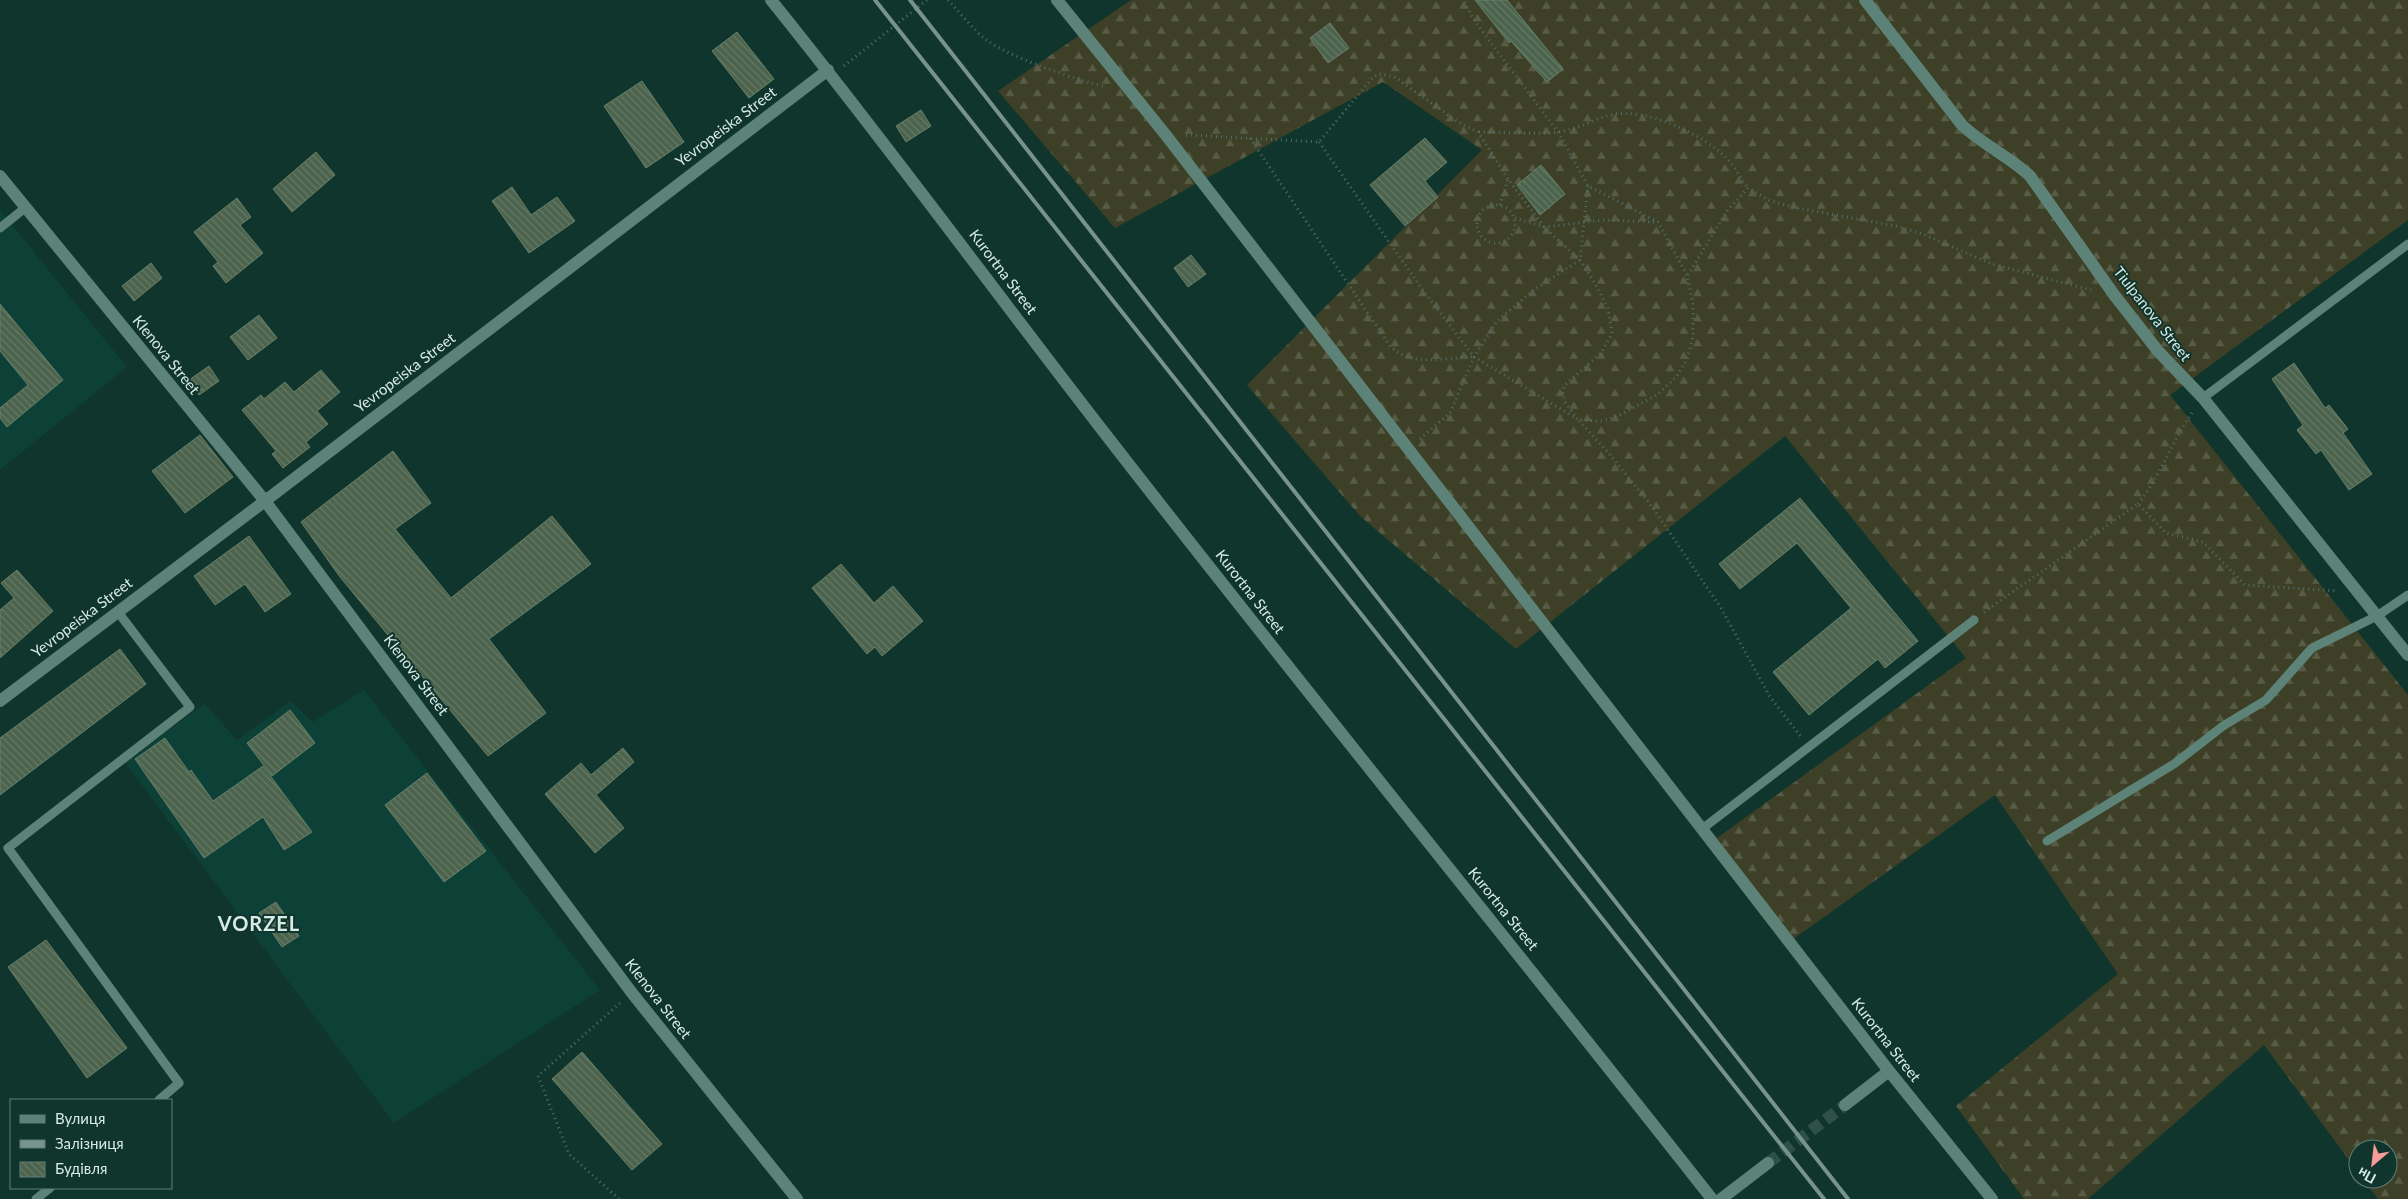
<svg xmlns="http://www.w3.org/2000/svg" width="2408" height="1199" font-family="Lato,sans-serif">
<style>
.built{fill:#0d4036}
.forest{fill:url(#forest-firs)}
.building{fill:url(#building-back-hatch);stroke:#688068}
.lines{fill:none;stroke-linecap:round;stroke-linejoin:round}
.secondary-tunnel{stroke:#2e5049;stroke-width:12;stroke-dasharray:12 6;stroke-linecap:butt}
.path{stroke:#506f68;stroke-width:3;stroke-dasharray:1 4;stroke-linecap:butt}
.lane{stroke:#5d8378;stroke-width:9}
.street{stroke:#5d8378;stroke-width:12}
.secondary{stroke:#5d8378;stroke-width:12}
.rail{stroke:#77938c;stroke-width:4}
.labels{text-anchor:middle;stroke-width:4;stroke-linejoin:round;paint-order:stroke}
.street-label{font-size:15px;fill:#d8ebe6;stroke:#10352d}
.district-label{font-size:20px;font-weight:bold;letter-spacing:1px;fill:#d8ebe6;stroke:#10352d}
</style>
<defs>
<pattern id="forest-firs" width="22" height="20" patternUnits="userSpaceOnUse" patternTransform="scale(1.25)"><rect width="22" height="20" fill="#3d4027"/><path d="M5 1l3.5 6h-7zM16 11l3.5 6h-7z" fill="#585c46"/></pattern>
<pattern id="building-back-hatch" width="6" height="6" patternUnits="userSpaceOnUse" patternTransform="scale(1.25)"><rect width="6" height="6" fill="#4c634d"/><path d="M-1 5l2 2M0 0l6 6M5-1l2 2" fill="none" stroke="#657a67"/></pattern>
</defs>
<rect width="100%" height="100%" fill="#10352d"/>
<path class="built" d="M0 210 127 367 0 470Z
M364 690 600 990 394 1123 124 761 205 704 237 740 291 701 312 722Z"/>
<path class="forest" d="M1131 0H2408V220L2170 395 2408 695V1199H2378L2363 1179H2388V1149H2358V1172L2264 1045 2088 1199H2024L1956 1106 2118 974 1995 795 1789 942 1717 838 1966 658 1785 436 1516 649 1360 516 1247 385 1482 150 1383 82 1115 228 998 91Z"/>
<path class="building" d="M1475 0H1507L1563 69 1547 82 1511 41 1509 43Z
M1330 23 1349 48 1328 63 1310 38Z
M737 32 774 79 749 98 712 51Z
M642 81 684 142 646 168 604 106Z
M921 110 931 126 906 142 896 126Z
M1425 138 1447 162 1425 181 1438 197 1405 226 1370 185Z
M316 152 335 175 292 212 273 189Z
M1541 165 1565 194 1540 215 1517 185Z
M512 187 531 215 557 197 575 221 529 253 492 201Z
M237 198 251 217 240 225 263 253 226 283 213 266 218 262 194 232Z
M1191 255 1206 274 1188 287 1174 268Z
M151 263 162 278 134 301 122 286Z
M0 304 63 380 7 427 0 418V408L28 385 0 351Z
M259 315 277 338 248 360 230 337Z
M2294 363 2325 408 2329 405 2348 429 2343 433 2372 474 2349 490 2321 450 2316 454 2297 430 2303 425 2272 379Z
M209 366 219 381 199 395 189 380Z
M321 370 340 392 317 411 328 424 306 442 310 447 283 468 272 454 276 451 242 410 261 395 264 399 285 382 294 392Z
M200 435 233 477 185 513 152 471Z
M393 451 431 503 395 529 451 598 552 516 591 564 489 639 546 713 488 756 340 577 301 522Z
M1800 498 1918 641 1885 668 1878 659 1809 715 1773 672 1851 608 1797 543 1740 589 1719 564Z
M249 536 291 594 265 612 245 584 215 605 194 576Z
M841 564 874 603 893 586 923 621 882 656 875 647 867 654 812 588Z
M17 570 53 611 0 658V610L14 598 1 583Z
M120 649 146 684 0 795V738Z
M290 710 315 743 272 776 247 743Z
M165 738 189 772 191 770 213 801 263 766 312 832 284 850 263 817 204 858 135 759Z
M623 748 634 762 596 795 624 828 595 853 545 794 581 763 591 775Z
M427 773 486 851 444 882 385 805Z
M276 902 299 936 282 947 259 913Z
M46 940 127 1048 87 1078 8 967Z
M582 1052 662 1144 632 1170 552 1079Z"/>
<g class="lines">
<path class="secondary-tunnel" d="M1768 1163 1845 1105"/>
<path class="path" d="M948 0C960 13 972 28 985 39 1006 56 1079 81 1106 87
M844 66 927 0
M1479 132C1505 132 1534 135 1559 132 1578 129 1593 120 1610 115 1643 106 1706 135 1728 160 1736 168 1741 179 1748 188
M1186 135 1319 142 1373 77 1379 74 1393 76 1458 122 1478 132 1508 179 1544 227 1580 260 1594 282 1608 308 1612 334 1601 353 1564 386 1563 394 1565 402 1578 420 1602 421 1618 416 1658 394 1677 376 1688 357 1693 336V304L1687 275 1658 222 1588 186 1558 132 1474 20 1463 0
M1250 138 1390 346C1412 368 1445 357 1474 357
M1319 142 1422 289 1474 357 1574 417
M1477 224a19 19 0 1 1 38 0a19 19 0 1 1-38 0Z
M1500 205 1508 179
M1515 218 1544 227 1603 220 1655 222
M1688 275 1727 211 1748 188 1769 200 1792 207 1895 226 1920 233 1992 264 2091 290
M1579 421 1607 451 1653 508 1721 608 1770 697 1802 738
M1420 439 1450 413 1474 357 1497 321 1535 289 1580 260 1588 186
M2138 504C2161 475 2172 440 2194 410
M1984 612 2138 504 2166 533 2203 542 2245 585 2338 591
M619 1199 569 1154 538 1076 620 1003"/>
<path class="lane" d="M0 228 25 208
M2203 398 2408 244
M118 612 190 707 8 848 179 1083 159 1100
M1702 829 1974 620
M2047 841 2174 764 2223 726 2266 700 2312 648 2377 616 2408 595
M36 1199 50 1188"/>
<path class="street" d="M1865 0 1962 125C1983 145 2010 157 2030 176L2115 296 2158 351 2203 398 2408 655
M0 176 265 501 632 993 797 1199
M0 701 265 501 828 70"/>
<path class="secondary" d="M771 0C885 141 992 288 1103 431 1303 689 1510 942 1712 1199
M1057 0 1165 134 1889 1071 1992 1199
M1845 1105 1889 1071
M1721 1199 1768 1163"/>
<path class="rail" d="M875 0 1824 1199
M910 0 1848 1199"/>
</g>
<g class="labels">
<g class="street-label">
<text transform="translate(726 127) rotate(-37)" y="5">Yevropeiska Street</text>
<text transform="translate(1003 272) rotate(53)" y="5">Kurortna Street</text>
<text transform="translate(2152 314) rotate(52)" y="5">Tiulpanova Street</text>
<text transform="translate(166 355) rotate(51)" y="5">Klenova Street</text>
<text transform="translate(405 373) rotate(-37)" y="5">Yevropeiska Street</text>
<text transform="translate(1250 592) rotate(52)" y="5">Kurortna Street</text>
<text transform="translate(82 618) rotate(-37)" y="5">Yevropeiska Street</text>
<text transform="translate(416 675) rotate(53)" y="5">Klenova Street</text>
<text transform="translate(1503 909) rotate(51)" y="5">Kurortna Street</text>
<text transform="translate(658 999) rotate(52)" y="5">Klenova Street</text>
<text transform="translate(1886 1040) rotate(52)" y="5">Kurortna Street</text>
</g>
<g class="district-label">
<text x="259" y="931">VORZEL</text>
</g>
</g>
<rect x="10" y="1099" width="162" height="90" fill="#10352d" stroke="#607e77"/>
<rect x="20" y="1115" width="25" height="8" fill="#5d8378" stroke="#607e77"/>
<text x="55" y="1124" font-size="15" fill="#d8ebe6">Вулиця</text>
<rect x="20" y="1140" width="25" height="8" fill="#77938c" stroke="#607e77"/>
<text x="55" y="1149" font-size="15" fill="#d8ebe6">Залізниця</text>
<rect x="20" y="1162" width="25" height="15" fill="url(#building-back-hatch)" stroke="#607e77"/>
<text x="55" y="1174" font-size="15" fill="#d8ebe6">Будівля</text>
<g transform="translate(2373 1164) rotate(208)"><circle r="24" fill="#10352d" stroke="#607e77"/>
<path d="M0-4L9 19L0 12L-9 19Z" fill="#f59b99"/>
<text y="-8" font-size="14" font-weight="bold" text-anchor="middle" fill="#d8ebe6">Пн</text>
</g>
</svg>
